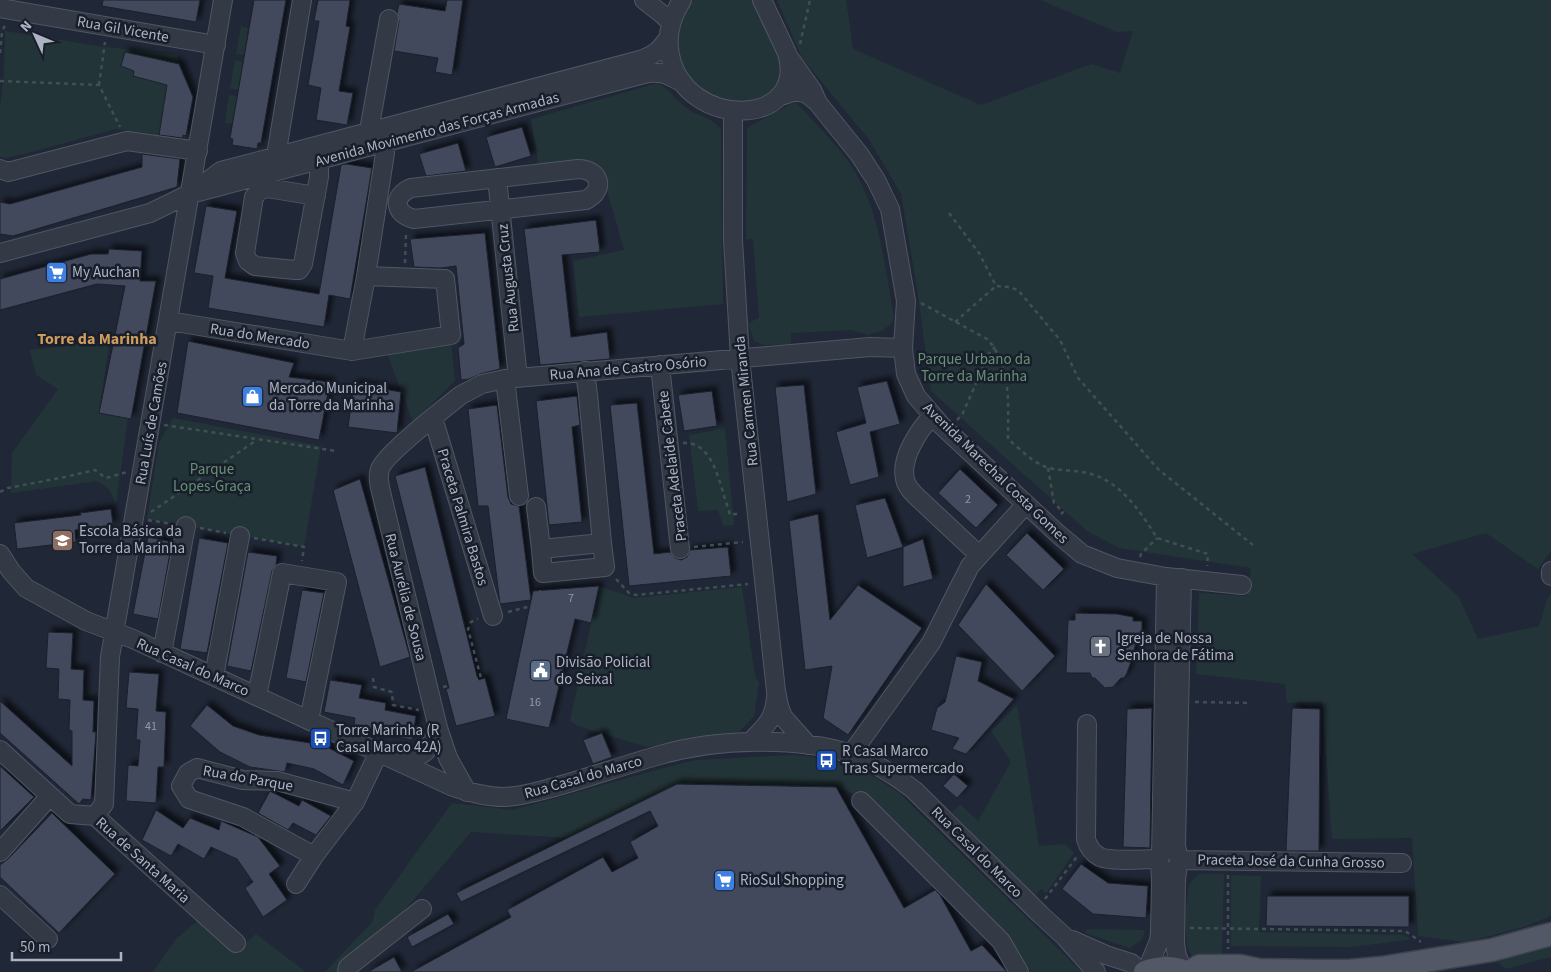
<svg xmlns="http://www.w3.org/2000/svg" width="1551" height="972" font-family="'Source Sans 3',sans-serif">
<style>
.green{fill:#233438}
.building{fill:#42495b;stroke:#1b202d;filter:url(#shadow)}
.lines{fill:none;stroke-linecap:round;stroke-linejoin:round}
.minor-casing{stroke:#515664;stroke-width:20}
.major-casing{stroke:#3d4250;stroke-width:25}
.path{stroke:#404f54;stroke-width:2.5;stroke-dasharray:4 4;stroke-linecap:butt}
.minor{stroke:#343946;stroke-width:18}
.major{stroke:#525866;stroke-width:22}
.labels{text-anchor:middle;stroke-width:5;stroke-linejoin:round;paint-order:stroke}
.number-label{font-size:12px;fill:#9398a9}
.street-label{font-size:15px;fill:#aeb3c3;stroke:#191e2b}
.poi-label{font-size:15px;fill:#aeb3c3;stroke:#191e2b;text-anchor:start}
.park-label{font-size:15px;fill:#679276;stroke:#191e2b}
.neighbourhood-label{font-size:16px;font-weight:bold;fill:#ce9d5e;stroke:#191e2b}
</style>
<defs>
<filter id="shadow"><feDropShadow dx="4.5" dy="-4.5" stdDeviation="2.5" flood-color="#0009"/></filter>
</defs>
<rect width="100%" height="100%" fill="#202736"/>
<path class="green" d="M693 0H753L779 55 782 72 780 85 767 96 743 105 721 101 706 95 681 68 676 45 679 27 685 11Z
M777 0H846L853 49 981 105 1091 64 1120 73 1133 31 1117 32 1040 0H1551V551L1538 569 1486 533 1412 554 1459 597 1478 639 1539 626 1547 600 1550 594H1551V916L1524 927 1466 942 1418 936 1412 838 1332 839 1322 702 1287 703 1285 684 1196 674 1199 593 1247 596 1251 568 1119 548 1087 531 931 391 917 288 901 194 870 141 802 58Z
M241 26 248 28 244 55 236 54Z
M5 31 98 46 177 55 193 97 186 136 182 139 116 129 24 154 6 158 0 157V107L4 74Z
M235 60 243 62 238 90 230 88Z
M658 83C670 89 677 102 688 109 700 118 709 115 721 129L723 304 579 317 573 261 624 250 612 207 601 173 539 167 531 119Z
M229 95 237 96 232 124 225 123Z
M797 103C818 127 846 152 860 181 881 222 886 273 894 318L890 325 881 331 868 335 851 330 791 333V344L764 345 754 341 748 323 759 318 753 239H746L747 128 791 104Z
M110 338 99 413 128 418 116 504 109 489 97 481 11 493 12 453 58 389 36 375 30 350 66 346Z
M451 341 455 381 413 422 386 351Z
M173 418 321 446 304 547 147 519 159 443Z
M725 428 734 525 723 526 718 510 698 511 689 435Z
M599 586 634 598 742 587 755 676 759 683 754 716 739 732 647 747 578 726 570 721Z
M1017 705 1039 846 1065 844 1074 853 1046 893 1041 889 1034 897 952 812 961 805 978 821 1011 762 991 731Z
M793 755C818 757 845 761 868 774 879 779 888 786 898 792L1082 972H1031L1015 947 860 796 836 787 677 784 568 838 471 832 392 925 339 972H325L373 921 375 910 452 803 513 810 682 763 697 760Z
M1200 874H1224L1222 958 1192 957 1187 946 1185 917 1189 885 1195 877Z
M1231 875 1261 876 1259 932 1403 935 1410 938 1408 940 1351 947 1231 946Z
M199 920 237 950 256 934 306 972H153L176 939Z
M1087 929 1145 930 1142 939 1130 948 1085 933Z
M1551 943V957L1505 969 1498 962Z"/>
<path class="building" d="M103 0H200L196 22 102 6Z
M254 0H286L261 143H258L257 149 232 145 233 139 230 138Z
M318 0H350L346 26 350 27 339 91 353 93 347 125 316 120 321 88 308 85 319 21H314Z
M447 0H463L452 75 435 72 438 58 394 51 399 21 397 13 399 4 445 11Z
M125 52 179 64 193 97 186 136 183 135V138L159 135 167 85 133 76 134 71 121 66Z
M522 127 531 156 495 167 486 137Z
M458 143 466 171 426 176 419 154Z
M142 154 180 159 177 187 13 236 0 234V202L10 204 142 167Z
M346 164 372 168 350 299 329 295 324 327 208 308 213 276 194 273 206 206 237 211 225 278 319 294 341 165Z
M596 220 600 252 562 255 571 337 607 332 610 359 540 365 524 229Z
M485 233 500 369 480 374 469 379 461 380 458 348 464 344 456 266 441 268 414 267 410 239Z
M109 249 142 251 140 281H156L131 419 99 413 125 286 97 284 0 310V279L91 254H108Z
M188 341 294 363 289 377 330 382 319 440 177 413Z
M887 381 900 424 870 432 879 477 850 485 836 432 866 423 857 387Z
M354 384 401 392 397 433 348 427Z
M804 385 816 494 787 502 775 387Z
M712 391 717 426 684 431 678 395Z
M577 396 580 425 572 427 582 522 549 525 536 401Z
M637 403 654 554 670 552 675 558 681 560 687 557 690 550 728 547 731 576 629 586 610 405Z
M497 405 508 497 511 504 519 506 531 600 500 604 488 506H478L468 409Z
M425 467 478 680 485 678 495 716 456 726 446 689 449 688 395 476Z
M960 469 998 505 976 528 938 493Z
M360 479 410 657 380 667 333 490Z
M885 498 903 547 867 558 855 505Z
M111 509 113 525 75 530 76 542 17 549 14 523 81 515 80 513Z
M818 514 830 620 858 585 922 628 848 735 823 718 832 666 805 670 789 521Z
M1027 533 1064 569 1043 590 1006 555Z
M148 537 172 542 158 619 133 614Z
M199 538 228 543 207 653 180 649Z
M923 539 933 579 903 587V547Z
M248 552 277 556 276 565 272 571 251 671 227 666Z
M986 584 1055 656 1022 691 958 625Z
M599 586 591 623 575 619 549 728 506 719 533 591Z
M302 590 324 593 306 682 286 678Z
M1075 613 1117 614 1133 617V621H1142V643L1136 642 1132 659 1127 673 1124 678H1121L1113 687 1105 688 1095 678H1092L1090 673H1066L1068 620H1075Z
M48 632 73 633 71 669 84 670 83 700 94 701 93 732H96L91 800 83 799 79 804 0 733V701L72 766V731L69 730 70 700 58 699 59 669 46 668Z
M956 656 982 662 978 681 1014 699 966 754 952 749 959 738 931 730 937 708 945 702Z
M129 672 159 674 156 711 166 712 164 767H158L156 803 126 801 128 765 138 766 140 740H136L138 709 126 708Z
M330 680 362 685 359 698 386 703 385 710 416 716 412 740 381 734V731L354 726 355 718 324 712Z
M207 705 233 726 259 735 323 745 354 761 343 785 314 769 287 763 285 772 250 767 220 752 190 726Z
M1152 708 1150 848 1123 847 1127 709Z
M1292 708 1320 709 1319 851H1286Z
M602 733 612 757 593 764 583 740Z
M0 766 34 797 0 831Z
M954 774 968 786 957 798 943 786Z
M677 784 836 787 904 908 935 890 940 895 971 951 982 945 1007 972H411L511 917 507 910 603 857 612 872 638 858 630 842 658 826 650 811 461 902 456 893Z
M270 791 299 806 302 800 331 816 316 835 293 823 288 830 258 813Z
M156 810 183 828 190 818 219 830 221 821 258 837 280 866 269 874 287 900 263 917 245 888 253 882 237 859 211 847 204 859 178 844 171 856 142 840Z
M52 813 115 874 59 933 0 877V865L8 859Z
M1081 864 1108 883 1148 886 1146 918 1093 914 1062 889Z
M1267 896H1409V927L1266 926Z
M448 914 454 924 412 947 407 937Z
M394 957 402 972H368Z"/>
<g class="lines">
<defs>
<path id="minor" d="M644 0 663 15 671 23
M682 0C671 17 666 35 670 55 685 131 809 128 787 53L762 0
M0 8 216 45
M788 56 812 90 817 101
M778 97 793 92H800L807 94 817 102 859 154 876 180 890 209 906 301 903 348 906 374 916 396 941 425 1057 533 1082 554 1117 568 1166 577 1242 585
M733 111V240L740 358 776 691 779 706 783 717 808 745
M314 151 319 167V177L303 264 299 270H295L255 266 248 261 245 253 254 197 259 191 267 188 316 196
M276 156 302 0
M0 169 8 172 127 141 198 151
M578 169C600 169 606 190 586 200L414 219C394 214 392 196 411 188Z
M497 178 518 378
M198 192 644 74C661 70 668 75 683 83
M0 253 150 213 191 193 221 171 640 60C655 55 660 50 669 37
M366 276 385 153 370 125 389 19
M169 321 352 351 451 335 445 279 366 276 352 351
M660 365 680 549
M585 371 588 395 602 543 605 567 543 573 541 549 602 543
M505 379 519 496
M932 416C919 430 900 458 905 479 906 485 910 490 915 495L979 555
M433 418 493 616
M536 507 541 549
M0 554 11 571 26 588 86 621 133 639 451 786C468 792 485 797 503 797 521 797 538 791 555 787 590 777 625 765 660 755 715 739 797 736 851 754 874 762 895 775 914 790L1041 915 1065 937 1096 972
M1551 571V576
M162 653 186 526
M214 676 240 536
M257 696 282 573 337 582 309 720
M1087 724 1086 839C1088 846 1092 853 1100 857 1113 862 1144 859 1159 859
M750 742C765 727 775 719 776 696
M0 750 70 814 95 816 236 943
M851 754 931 643 970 566 1026 504
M403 764C426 754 429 752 438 728
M467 792 448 758 438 728 382 496C380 487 377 478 380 469 385 454 446 407 461 395L482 384 505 379 870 347 903 348
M861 801 1001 941 1019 972
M95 816 104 804 110 657 223 0
M0 852 50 796
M1161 855 1166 577
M1178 855 1176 846 1182 578
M314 856 243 817 189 799 181 786 188 773 197 768 243 780 277 781 355 802
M1179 860 1402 863
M1178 864 1176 880 1175 943 1177 956 1183 970
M296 884 314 856 355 802 379 752
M0 895 48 939
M1072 940 1106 955 1131 963 1141 972
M347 972 348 967 422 909
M1146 972 1159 941 1160 933 1161 879 1160 864"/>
<path id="major" d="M1145 972C1159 967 1172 966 1186 972
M1189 972 1200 966H1240L1259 970 1320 971H1349L1381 968 1492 950 1551 934"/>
</defs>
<use href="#minor" class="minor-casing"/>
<use href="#major" class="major-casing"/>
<path class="path" d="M800 44 810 0
M0 53 2 32 5 25
M0 81 99 85 120 127
M99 85 105 42
M949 213 979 253 996 286 1008 287 1018 290 1060 340 1078 378 1159 470 1253 545
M405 263 406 234
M921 303 987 339C1012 365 1008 406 1008 439 1020 449 1034 464 1049 468 1061 471 1075 470 1087 473 1120 480 1140 511 1157 538L1208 554 1207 566
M955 322 996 286
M957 420 962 415 990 352 995 347
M164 425 336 451
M683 443C709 441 717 473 723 492 725 500 728 507 730 515L741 513
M1048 468 1054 503 1063 512 1061 514
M0 492 8 488 65 477 95 470 106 478 127 472
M151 512 257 440
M148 520 172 524
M200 528 226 533
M254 538 304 547 302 561
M694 547 743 542
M1140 557 1141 554 1157 538
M616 579 629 593 636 595 748 584
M508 612 535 605 538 602 541 587
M373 678 374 687 392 692 393 705 419 710
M443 687 481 678 468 629 471 622 478 619
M1195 702 1251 703
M1228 875V949
M1045 899 1076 858 1079 857
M1190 928 1405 931 1421 942"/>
<use href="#minor" class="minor"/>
<use href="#major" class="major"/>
</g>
<defs>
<symbol id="supermarket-square" viewBox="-11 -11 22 22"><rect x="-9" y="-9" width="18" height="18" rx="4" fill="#3f7fe0" stroke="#191e2b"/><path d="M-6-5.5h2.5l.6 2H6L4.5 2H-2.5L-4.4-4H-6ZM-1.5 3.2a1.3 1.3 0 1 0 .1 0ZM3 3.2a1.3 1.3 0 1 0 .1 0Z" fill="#fff"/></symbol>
<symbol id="shop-square" viewBox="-11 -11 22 22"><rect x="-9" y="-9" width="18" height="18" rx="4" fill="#3f7fe0" stroke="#191e2b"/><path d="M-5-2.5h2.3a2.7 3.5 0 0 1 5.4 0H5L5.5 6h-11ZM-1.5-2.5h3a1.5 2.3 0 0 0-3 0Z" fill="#fff"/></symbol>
<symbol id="school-square" viewBox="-11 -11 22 22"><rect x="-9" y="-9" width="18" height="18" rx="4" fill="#8d6e63" stroke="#191e2b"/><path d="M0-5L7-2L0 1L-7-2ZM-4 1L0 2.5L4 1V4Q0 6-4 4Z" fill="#fff"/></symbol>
<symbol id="church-square" viewBox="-11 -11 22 22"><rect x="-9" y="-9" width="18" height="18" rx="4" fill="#6b7280" stroke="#191e2b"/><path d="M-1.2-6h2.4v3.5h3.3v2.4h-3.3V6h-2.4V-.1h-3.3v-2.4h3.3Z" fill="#fff"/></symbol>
<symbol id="civic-square" viewBox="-11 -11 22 22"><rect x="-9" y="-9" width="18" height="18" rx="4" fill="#5c6f8a" stroke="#191e2b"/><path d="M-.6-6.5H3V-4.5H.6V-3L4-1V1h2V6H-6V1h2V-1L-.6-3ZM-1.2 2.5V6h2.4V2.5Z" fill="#fff"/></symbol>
<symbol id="bus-square" viewBox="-11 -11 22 22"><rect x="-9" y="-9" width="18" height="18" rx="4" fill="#1a4fb4" stroke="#191e2b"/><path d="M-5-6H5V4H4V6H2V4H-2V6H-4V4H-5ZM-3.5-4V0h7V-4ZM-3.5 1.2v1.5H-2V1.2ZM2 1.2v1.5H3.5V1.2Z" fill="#fff"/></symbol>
</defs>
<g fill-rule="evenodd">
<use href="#supermarket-square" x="44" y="260" width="25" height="25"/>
<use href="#shop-square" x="240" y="384" width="25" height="25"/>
<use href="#school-square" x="50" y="528" width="25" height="25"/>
<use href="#church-square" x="1088" y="634" width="25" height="25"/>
<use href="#civic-square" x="528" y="658" width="25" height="25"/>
<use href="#bus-square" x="308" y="726" width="25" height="25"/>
<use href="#bus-square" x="814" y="748" width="25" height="25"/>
<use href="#supermarket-square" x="712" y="868" width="25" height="25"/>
</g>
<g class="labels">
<g class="number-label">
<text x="968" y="503">2</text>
<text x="571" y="602">7</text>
<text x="535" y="706">16</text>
<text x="151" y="730">41</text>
</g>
<g class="street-label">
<text transform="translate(123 29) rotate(10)" y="5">Rua Gil Vicente</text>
<text transform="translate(437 129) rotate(-15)" y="5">Avenida Movimento das Forças Armadas</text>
<text transform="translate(508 278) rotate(-96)" y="5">Rua Augusta Cruz</text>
<text transform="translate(260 336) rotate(9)" y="5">Rua do Mercado</text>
<text transform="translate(628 368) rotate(-5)" y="5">Rua Ana de Castro Osório</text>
<text transform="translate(746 401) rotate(-96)" y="5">Rua Carmen Miranda</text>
<text transform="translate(151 423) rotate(-80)" y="5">Rua Luís de Camões</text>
<text transform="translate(672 466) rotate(-97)" y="5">Praceta Adelaide Cabete</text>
<text transform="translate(996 473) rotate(44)" y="5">Avenida Marechal Costa Gomes</text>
<text transform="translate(463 517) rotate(73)" y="5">Praceta Palmira Bastos</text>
<text transform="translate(406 597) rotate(76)" y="5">Rua Aurélia de Sousa</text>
<text transform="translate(193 667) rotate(24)" y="5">Rua Casal do Marco</text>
<text transform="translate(583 777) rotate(-16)" y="5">Rua Casal do Marco</text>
<text transform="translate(248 778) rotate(10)" y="5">Rua do Parque</text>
<text transform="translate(977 852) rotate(45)" y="5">Rua Casal do Marco</text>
<text transform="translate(143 860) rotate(42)" y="5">Rua de Santa Maria</text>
<text transform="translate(1291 861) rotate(1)" y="5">Praceta José da Cunha Grosso</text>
</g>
<g class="poi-label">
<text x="72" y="277">My Auchan</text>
<text x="269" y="393">Mercado Municipal<tspan x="269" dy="17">da Torre da Marinha</tspan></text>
<text x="79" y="536">Escola Básica da<tspan x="79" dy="17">Torre da Marinha</tspan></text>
<text x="1117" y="643">Igreja de Nossa<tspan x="1117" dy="17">Senhora de Fátima</tspan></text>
<text x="556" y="667">Divisão Policial<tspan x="556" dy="17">do Seixal</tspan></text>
<text x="336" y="735">Torre Marinha (R<tspan x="336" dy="17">Casal Marco 42A)</tspan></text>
<text x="842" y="756">R Casal Marco<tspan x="842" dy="17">Tras Supermercado</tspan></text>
<text x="740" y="885">RioSul Shopping</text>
</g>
<g class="park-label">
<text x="974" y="364">Parque Urbano da<tspan x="974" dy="17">Torre da Marinha</tspan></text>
<text x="212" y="474">Parque<tspan x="212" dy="17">Lopes-Graça</tspan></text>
</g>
<g class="neighbourhood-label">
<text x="97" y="344">Torre da Marinha</text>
</g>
</g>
<g transform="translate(35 35) rotate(314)" stroke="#191e2b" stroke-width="4" paint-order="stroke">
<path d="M0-4L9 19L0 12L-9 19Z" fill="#aeb3c3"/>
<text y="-8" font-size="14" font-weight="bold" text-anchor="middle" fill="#aeb3c3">N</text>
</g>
<path d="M12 952v8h109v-8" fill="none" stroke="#aeb3c3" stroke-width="2.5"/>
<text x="20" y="952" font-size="15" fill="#aeb3c3" stroke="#191e2b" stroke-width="4" paint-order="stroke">50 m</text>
</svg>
